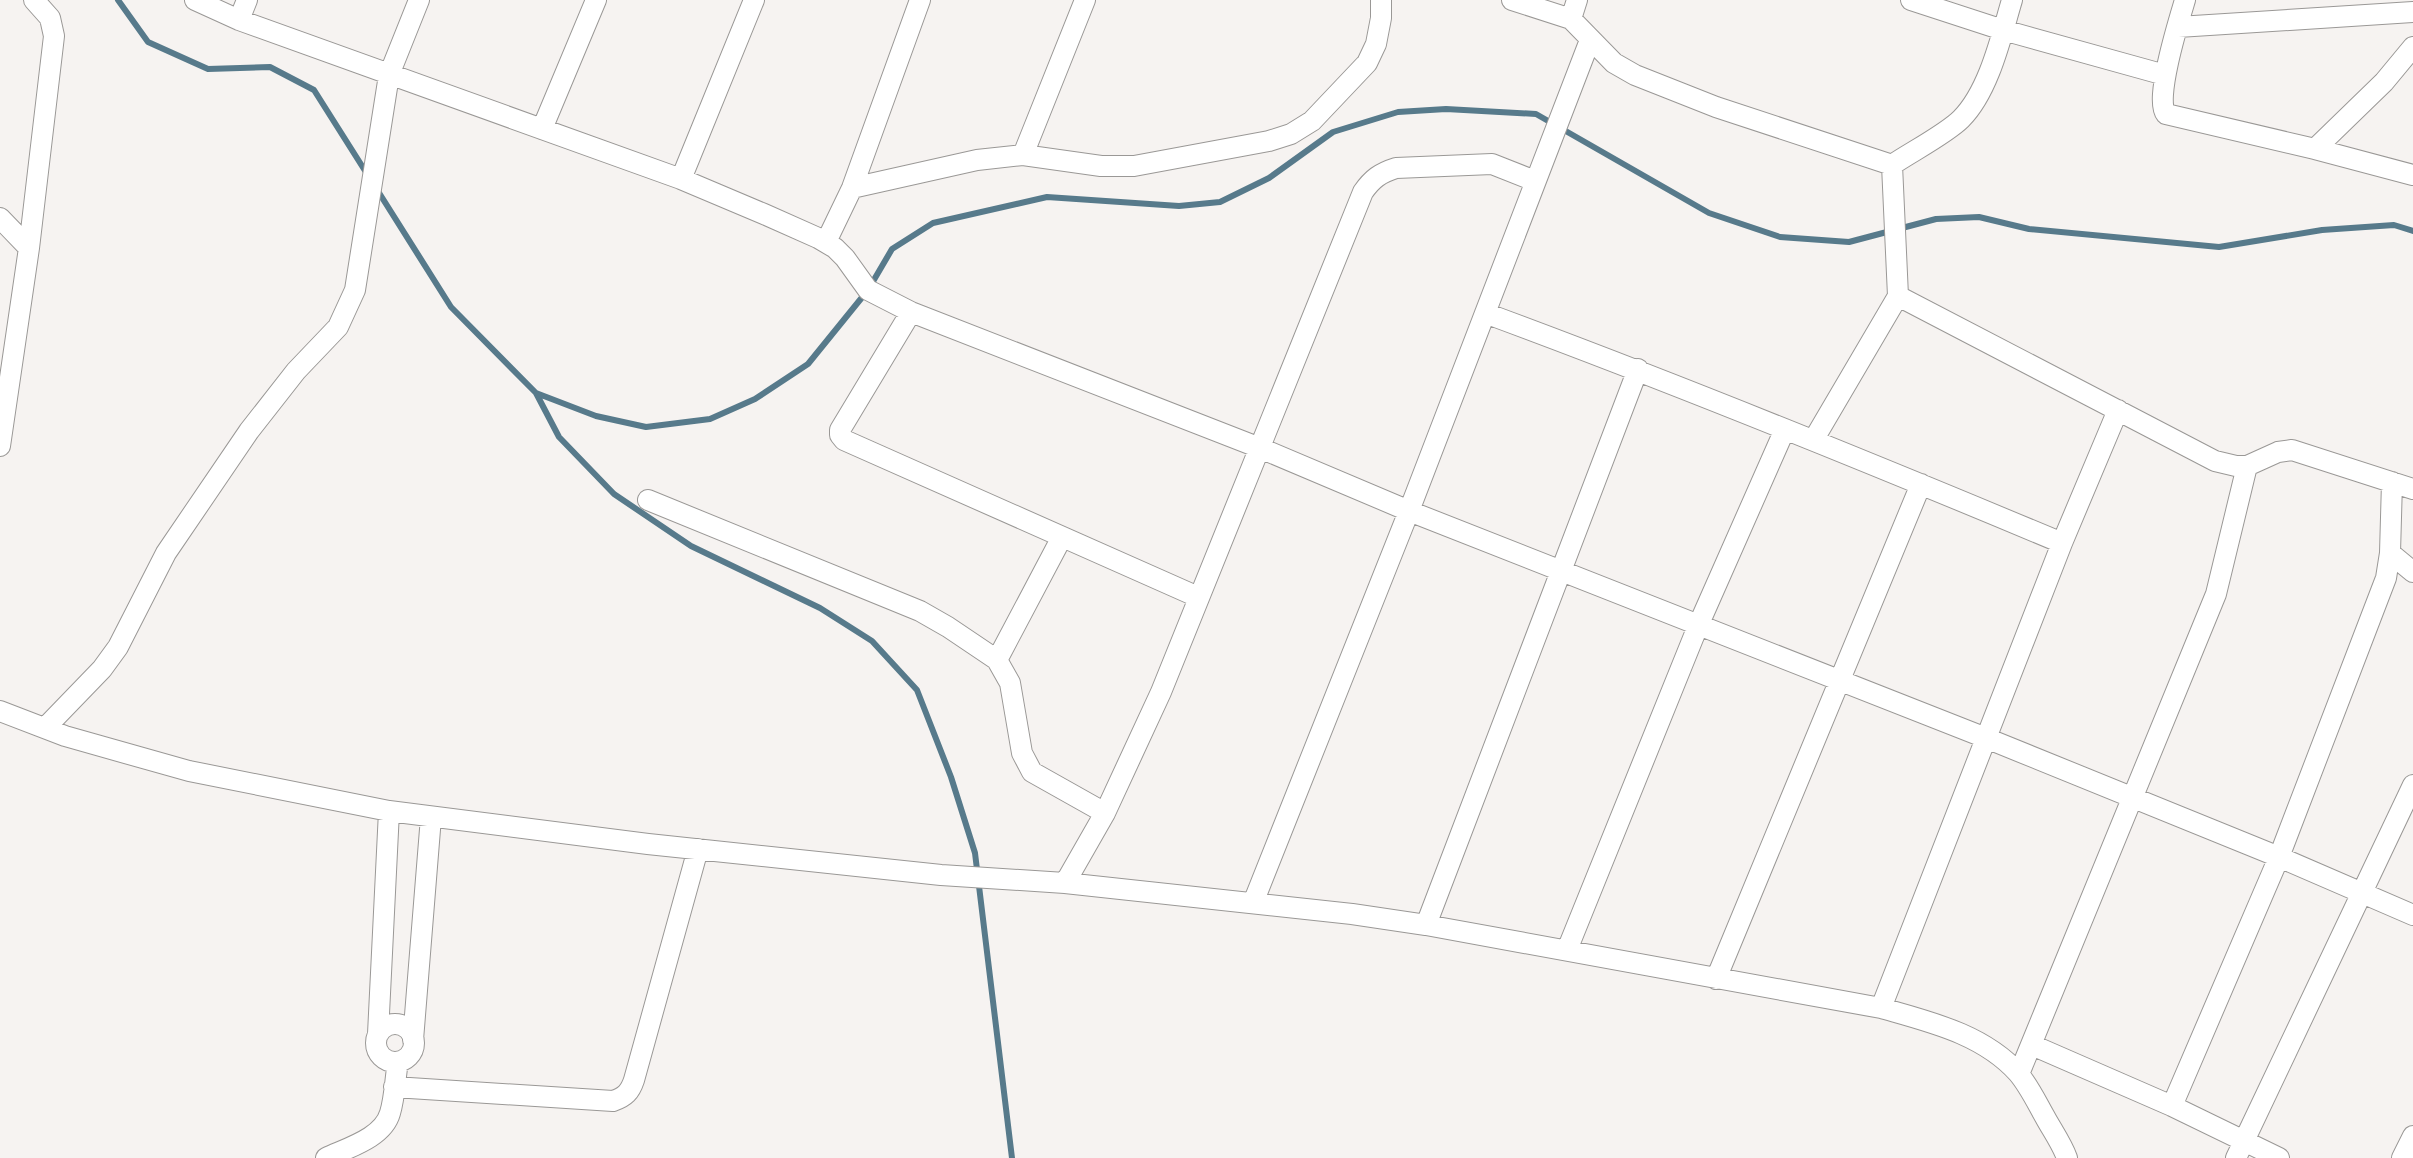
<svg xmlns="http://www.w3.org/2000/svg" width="2413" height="1158" font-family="'Zilla Slab',serif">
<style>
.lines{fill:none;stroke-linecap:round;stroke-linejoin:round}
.stream{stroke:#577a8b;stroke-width:6}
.minor-casing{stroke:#9a9896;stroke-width:22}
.minor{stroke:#fff;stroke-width:20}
</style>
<rect width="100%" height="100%" fill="#f6f3f1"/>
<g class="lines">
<path class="stream" d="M118 0 148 42 208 69 270 67 314 90 369 177
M376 188 451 307 536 393 559 437 614 494 691 546 820 608 872 641 917 690 951 777 975 853 1012 1158
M536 393 596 416 646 427 710 419 755 399 808 364 868 290 892 249 933 223 1047 197 1179 206 1220 202 1269 178 1333 132 1398 112 1446 109 1536 114 1709 213 1780 237 1849 242 1936 219 1979 217 2029 229 2219 247 2322 230 2394 225 2413 231"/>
<defs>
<path id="minor" d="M195 0 239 20 681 179 764 214 818 238 835 248 845 258 868 290 911 312 1260 448 1409 511 1986 738 2279 857 2413 915
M1512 0 1571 19
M1577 0 1571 19 1614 63 1635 75 1716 107 1892 165
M1911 0 2003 30 2165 75
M2185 0C2179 20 2154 100 2166 114L2315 149 2413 175
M239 20 247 0
M2178 27 2413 12
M542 129 596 0
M2315 149 2384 82 2413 47
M1023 155 1101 166H1134L1269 141 1291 134 1312 121 1367 63 1376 44 1381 18V0
M1892 165 1898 296 2215 461 2236 466H2247L2216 594 2019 1074
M1892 165C1911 152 1946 134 1961 119 1989 91 2001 37 2012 0
M681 179 754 0
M852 188 977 160 1023 155 1085 0
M0 218 29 248
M826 242 852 188 920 0
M911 312 840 430V435L844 440 1198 597
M1485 313C1680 385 1871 463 2062 543
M1814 439 1898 296
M0 446 29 248 54 36 50 18 34 0
M2247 466 2278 452 2292 450 2413 489
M648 500 920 611 948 627 997 660 1010 683 1022 753 1032 772 1105 813
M2390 553 2413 572
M997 660 1062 537
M0 711 65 736 189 771 389 811 648 844 941 875 1065 883 1352 914 1426 925 1881 1008C1930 1022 1983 1034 2018 1073 2029 1086 2037 1103 2045 1117 2052 1130 2062 1144 2067 1158
M45 728 102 669 118 647 166 553 249 431 296 371 338 327 355 290 389 75 419 0
M1065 883 1105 813 1161 692 1363 192C1372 179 1380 173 1396 168L1492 164 1535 181
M1253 903 1409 511 1590 40
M1426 925 1638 369
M1567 950 1698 626 1785 429
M1716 979 1921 484
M1881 1008 2062 543 2118 410
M376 1043a19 19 0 1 1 38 0a19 19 0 1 1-38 0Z
M378 1034 389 811
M413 1040 431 817
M2032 1045 2172 1106 2279 1158
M394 1087 613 1101C625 1097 630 1092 634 1080L698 849
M2172 1106 2279 857 2386 578 2390 553 2392 482
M326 1158C347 1148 383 1138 390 1113 395 1097 395 1078 398 1062
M2236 1158 2413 785
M2402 1158 2413 1136"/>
</defs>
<use href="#minor" class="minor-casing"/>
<use href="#minor" class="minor"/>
</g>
</svg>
